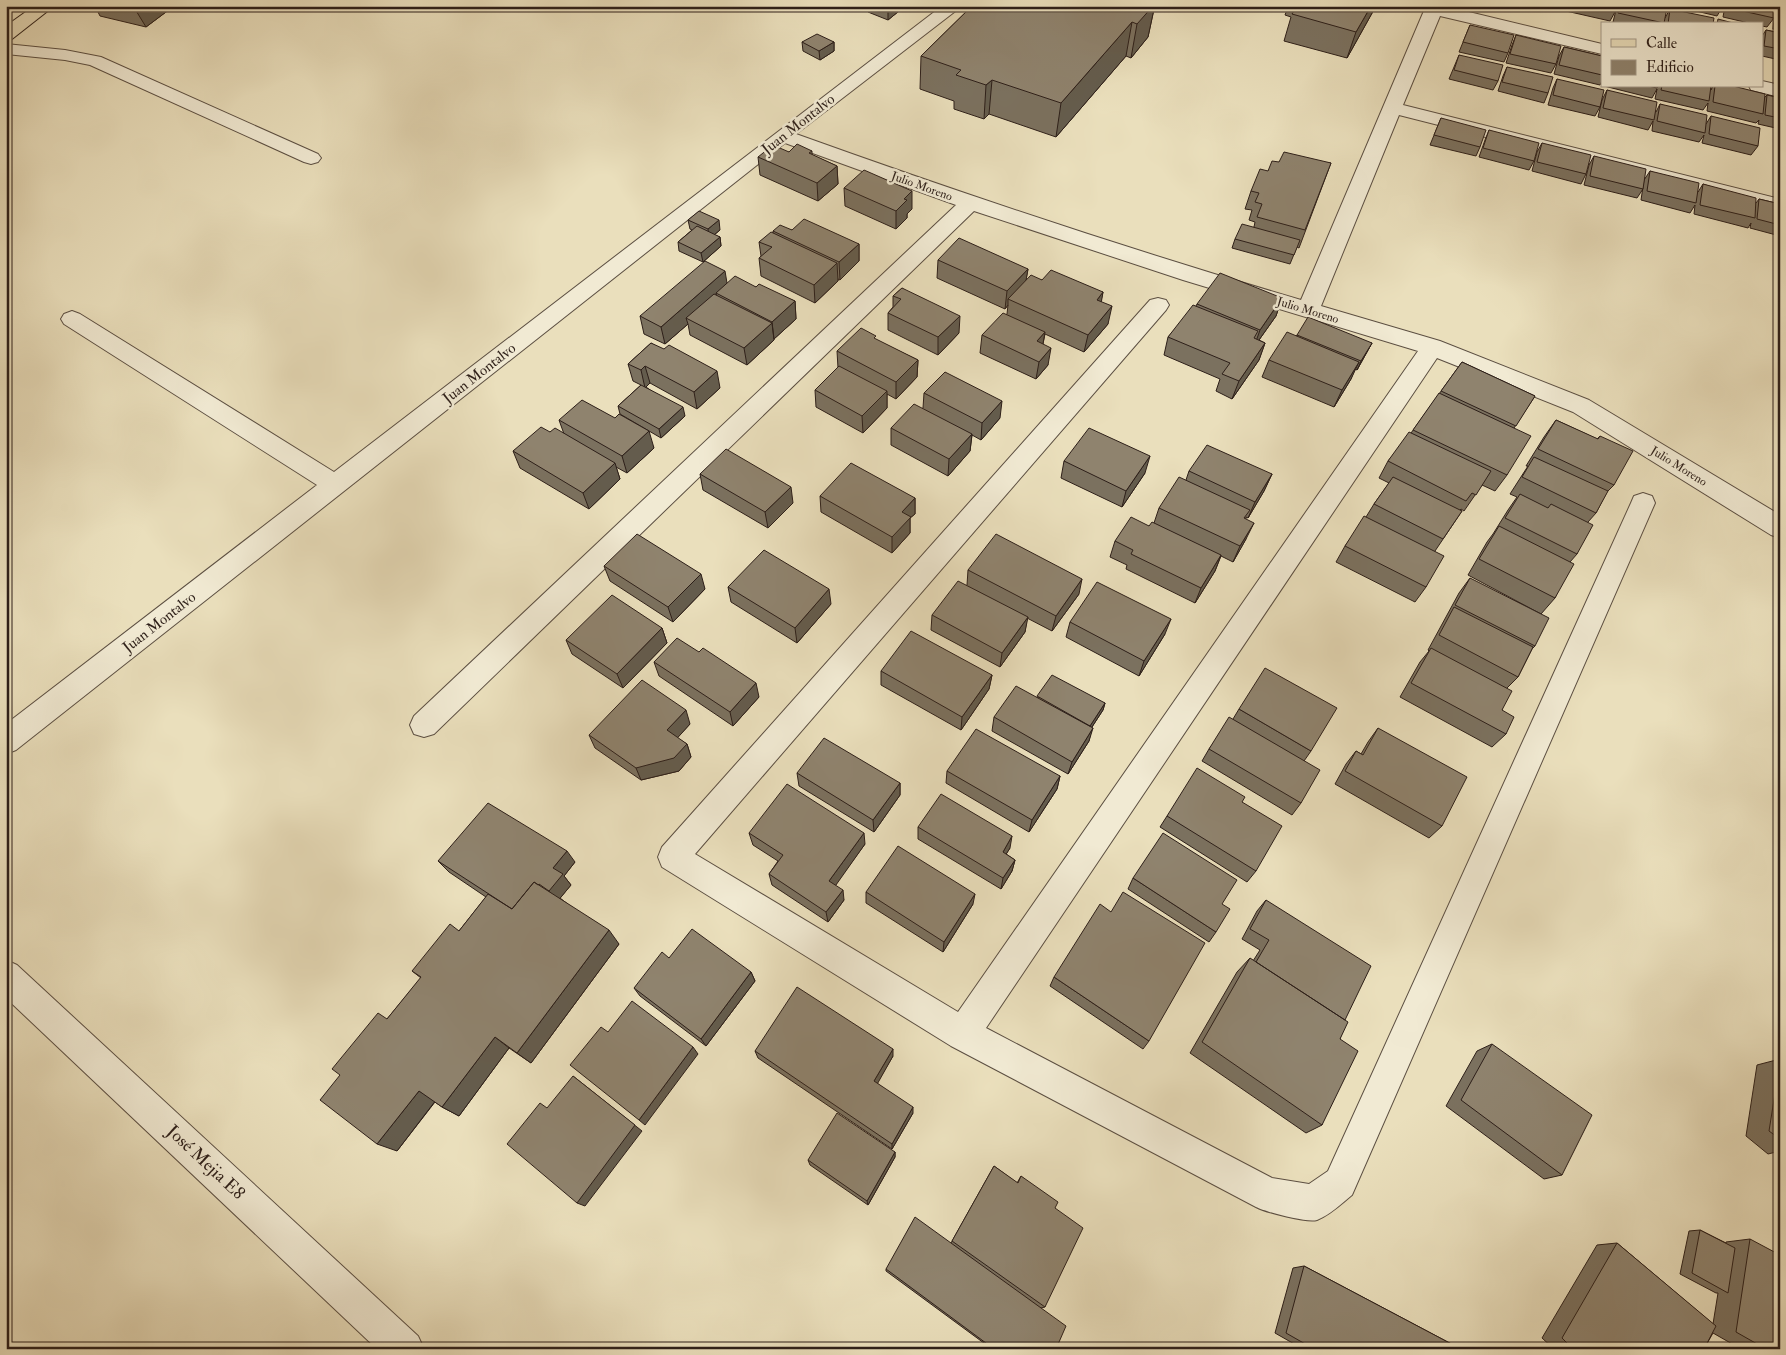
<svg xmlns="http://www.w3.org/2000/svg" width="1786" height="1355" font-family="'IM FELL Double Pica',serif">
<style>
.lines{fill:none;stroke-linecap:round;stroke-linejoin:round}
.minor-casing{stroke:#5c4f42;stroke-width:2}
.major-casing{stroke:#2d1f19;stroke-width:2}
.minor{fill:#f1ead3;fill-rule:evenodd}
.major{fill:#eadfbc;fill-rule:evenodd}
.wall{fill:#7b715f;stroke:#2d1f19}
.shaded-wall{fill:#645c4d;stroke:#2d1f19}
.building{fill:#8f836e;stroke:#2d1f19}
.labels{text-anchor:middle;stroke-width:5;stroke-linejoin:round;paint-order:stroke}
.far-street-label{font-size:12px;fill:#2d1f19;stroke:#f1ead3}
.street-label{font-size:15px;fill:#2d1f19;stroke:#f1ead3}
.near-street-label{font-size:18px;fill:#2d1f19;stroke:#f1ead3}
</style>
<rect width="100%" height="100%" fill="#eadfbc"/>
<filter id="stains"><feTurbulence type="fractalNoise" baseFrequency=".004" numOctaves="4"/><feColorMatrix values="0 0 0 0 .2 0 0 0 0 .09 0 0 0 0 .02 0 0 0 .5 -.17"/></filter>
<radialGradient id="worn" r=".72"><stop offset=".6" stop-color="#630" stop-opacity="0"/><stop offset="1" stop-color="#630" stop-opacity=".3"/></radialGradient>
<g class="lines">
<defs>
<path id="minor" d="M942 6H962L796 134C963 194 1131 250 1301 300L1426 6H1444L1602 44V54L1440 16 1403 105 1780 199V211H1777L1399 115 1321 306 1440 341 1589 400 1780 515V538L1771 535 1573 412 1437 358 986 1028 1272 1178 1309 1184 1328 1171 1631 503 1634 496 1643 493 1652 496 1655 503 1352 1195C1341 1204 1330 1215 1317 1220 1307 1223 1266 1212 1256 1207L951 1046 662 867 658 857 662 847 1150 300 1158 298 1166 300 1169 305 1166 310 695 854 958 1012 1418 351 1183 280 974 211 434 734 424 737 414 734 410 725 414 716 956 205 785 143 16 750 6 754V724L317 485 64 324 61 319 64 314 72 311 80 314 334 472Z
M6 44 65 50 101 57 318 154 321 158 318 162 311 164 304 162 90 65 65 60 6 54Z
M1762 81 1780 85V97L1751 90 1749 86H1762Z
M6 960 17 965 418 1336 424 1349H377L6 998Z"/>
<path id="major" d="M34 6H54L12 39 6 40V26Z"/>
</defs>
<use href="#minor" class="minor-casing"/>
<use href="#major" class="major-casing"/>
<use href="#minor" class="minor"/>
<use href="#major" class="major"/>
</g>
<path class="wall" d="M95 6H174L146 27 100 16Z
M868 6H904V7L888 20 868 12Z
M972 6H1177L1154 9 1148 37 1131 58 1126 56 1056 137 989 114 984 119 954 109V101L920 89 921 56Z
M1219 6H1240L1237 11Z
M1244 6H1259L1257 10Z
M1286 6H1376L1347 58 1284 41 1291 17 1285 15 1288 7Z
M1546 6H1566L1564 10Z
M1568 6H1616L1615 12 1610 21 1566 11Z
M1617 6H1661L1665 18 1670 9 1713 24H1621L1613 22Z
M1675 6H1723L1717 16Z
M1725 6H1774V18L1767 27 1762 26V24H1753L1723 17Z
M1777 6H1780V30L1773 29 1775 9Z
M1470 25 1508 53 1504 62 1459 52Z
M1766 30 1780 33V60L1762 56V36Z
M1516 35 1556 64 1551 73 1506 63 1512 45Z
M802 42H834V51L820 60 803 51Z
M1564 47 1602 56V81L1600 85 1554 74 1559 56Z
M1459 55 1498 81 1493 90 1449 79Z
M1507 67 1548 93 1544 103 1498 91 1503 76Z
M1557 79 1600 107 1595 116 1548 105 1553 88Z
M1604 86H1711V90L1713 86H1715L1764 98 1767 95 1780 98V129L1758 124 1759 120 1756 123 1707 111 1708 103 1703 110 1655 99 1657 89 1652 98Z
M1607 90 1656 112 1660 104 1706 124 1711 116 1758 146 1751 155 1702 143 1704 135 1699 142 1652 131 1653 121 1648 130 1598 117 1602 100Z
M1441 118 1480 147 1476 156 1430 145Z
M1489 130 1534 161 1529 170 1479 157 1485 140Z
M1542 143 1586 174 1581 184 1532 171 1537 152Z
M812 151V155L837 166 838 184 818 201 760 175 758 157 789 152Z
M1594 156 1643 189 1637 198 1584 185 1589 165Z
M1279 162 1331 163 1299 248 1297 247 1290 264 1232 248 1235 239 1254 227 1255 222 1249 220 1252 210 1245 209 1251 191 1268 171Z
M1650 171 1698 192 1703 184 1756 203 1759 199 1780 204V236L1750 228 1751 223 1748 228 1694 214 1695 205 1690 213 1641 200 1644 180Z
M844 188 912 209 907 214V218L896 229 845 206Z
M688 220 720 230 714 235 720 237 721 246 703 262 679 251 678 242 692 230 690 229Z
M792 230 859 244V261L840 280 838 279V281L815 303 761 276 759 258 761 256 759 242 773 233V231Z
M938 260 1028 269 1026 280H1042L1103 292 1101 301 1108 324 1084 352 1045 334 1043 344 1048 365 1036 379 980 353 982 335 1007 314 1008 305 1005 309 937 278Z
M727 284 756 287 795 301 796 319 774 339V340L747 365 690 335 688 324 665 344 644 334 640 316Z
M902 288 959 333 938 355 888 330V313L893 307V296Z
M1282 298 1276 316 1259 340 1265 343 1259 360 1232 399 1216 391 1220 379 1164 355 1168 337 1196 306 1197 304Z
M1297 335 1372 343 1357 370 1355 369 1351 379 1334 407 1262 377 1269 360Z
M876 340 918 360 917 377 896 399 887 394V408L863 433 816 407 815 390 838 368 837 351Z
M651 343 720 388 697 409 650 383 646 387 685 416 661 438 620 414 618 406 641 385 633 381 628 364Z
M1462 362 1535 396 1514 428 1507 475 1495 491 1482 485 1464 511 1461 509 1460 510 1462 511 1435 551 1426 587 1415 602 1336 562 1345 546 1366 517 1374 504 1389 483 1379 478 1388 461 1411 433Z
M924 393 1000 418 981 440 972 435 970 451 948 476 891 445V428L923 408Z
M559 420 654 448 627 473 616 467 620 479 589 509 520 468 513 451 550 432 564 434Z
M1556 420 1597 439 1600 436 1614 485 1607 492 1596 513 1588 522 1577 554 1570 562 1555 598 1541 614 1468 575 1487 542 1493 534 1508 510 1517 497 1510 494 1528 466H1526L1544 437Z
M1064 461 1145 473 1122 507 1061 478Z
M1189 471 1272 474 1264 491 1248 518 1246 517V539L1233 562 1221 556 1215 571 1195 603 1126 569 1127 565 1110 557 1115 541 1149 526 1154 523 1159 508 1186 480Z
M700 474 793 503 768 528 703 490Z
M820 496 915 498V514L910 518V533L892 553 821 512Z
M604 566 705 589 673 622 610 581Z
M968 570 1079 594 1052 631 1027 618 1025 632 1000 667 931 630 932 615 967 585Z
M1470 578 1535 646 1532 649 1518 677 1507 688 1502 710 1506 734 1492 747 1400 697 1420 662 1429 651 1428 650 1459 593Z
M728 587 831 604 797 643 731 602Z
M1070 622 1165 634 1139 676 1066 637Z
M662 628 667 643 623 688 572 654 566 640Z
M654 662 759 697 733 726 659 676Z
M881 671 992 675 989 689 961 730 881 685Z
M1037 697 1105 703 1103 710 1092 727 1089 741 1068 774 992 731 994 717Z
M1239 709 1311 751 1304 761 1301 803 1292 815 1202 761 1209 749 1233 719Z
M690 724 677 738 687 744 691 757 679 771 641 780 595 748 589 735Z
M1378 728 1442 826 1429 838 1335 784 1346 764 1356 751 1361 754 1368 742Z
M947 771 1060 776 1057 789 1029 832 946 783Z
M797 773 900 783V795L874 832 799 786Z
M1242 802 1256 871 1247 882 1160 827 1167 816Z
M918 827 1010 848 1006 854 1015 860 1012 871 1001 889 918 839Z
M749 833 865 844 835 885 844 900 828 922 772 885 769 874 778 861 753 845Z
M438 861 575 862 564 876 571 885 560 898 619 944 531 1063 509 1048 459 1116 442 1107 435 1102 397 1151 387 1019 421 978 412 971 459 931 486 897 449 872Z
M1133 878 1216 932 1209 942 1128 889Z
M866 892 973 904 943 952 866 903Z
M1266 900 1345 1020 1340 1039 1322 1125 1306 1133 1190 1053 1237 972 1250 958 1253 961 1260 950 1242 939 1257 911Z
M669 958 751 972 755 981 706 1046 640 996 634 988Z
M1054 977 1149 1041 1143 1049 1050 986Z
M1492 1044 1562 1175 1544 1179 1446 1106 1477 1051Z
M755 1051 893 1056 877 1083 913 1113 892 1149 758 1058Z
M1780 1059V1151L1768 1154 1746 1136 1757 1065Z
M895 1152V1157L868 1205 810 1165 808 1160Z
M994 1166 1017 1183 1021 1176 1055 1208 1045 1307 1041 1308 1056 1349H992L886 1271V1269L951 1243Z
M1700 1230 1726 1243V1242L1750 1239 1780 1349H1741L1713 1333 1704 1349H1554L1542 1338 1597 1245 1617 1243 1713 1324 1718 1293H1716L1680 1274 1689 1231Z
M1304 1266 1461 1349H1303L1275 1333 1293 1268Z"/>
<path class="shaded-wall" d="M139 6H174L146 27 135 9Z
M894 6H904V7L888 20V11Z
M1126 6H1177L1154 9 1148 37 1131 58 1137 24Z
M1371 6H1376L1347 58 1356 32Z
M1132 22 1126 56 1056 137 1061 103Z
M834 42V51L820 60 819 51Z
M992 80 989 114 984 119 986 85Z
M837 166 838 184 818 201 817 183Z
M912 191V209L907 214V218L896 229V211L904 199Z
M719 220 720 230 709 239 708 229Z
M720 237 721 246 703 262 701 253Z
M859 244V261L840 280 839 262Z
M837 263 838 281 815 303 814 285Z
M1028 269 1025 286 1008 299V305L1005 309 1007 291Z
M725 271 728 289 716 293 717 299 686 318 688 324 665 344 661 327Z
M1103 292 1100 310 1097 300Z
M1282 298 1276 316 1254 347 1260 330Z
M795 301 796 319 774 339 772 322Z
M1112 306 1108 324 1084 352 1088 335Z
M960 316 959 333 938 355V337Z
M772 323 774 340 747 365 744 348Z
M1045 332 1042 349 1037 341Z
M1265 343 1259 360 1232 399 1239 381Z
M1372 343 1357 370 1361 361Z
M1051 348 1048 365 1036 379 1039 362Z
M918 360 917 377 896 399V382Z
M1359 362 1351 379 1334 407 1342 390Z
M645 366 650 383 645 388 641 370Z
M717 371 720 388 697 409 694 392Z
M887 391V408L863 433 862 416Z
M1002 401 1000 418 981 440 982 423Z
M683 407 685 416 661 438 659 429Z
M649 431 654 448 627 473 622 456Z
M972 434 970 451 948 476 949 459Z
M1150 456 1145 473 1122 507 1126 491Z
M615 463 620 479 589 509 583 493Z
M1272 474 1264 491 1248 518 1255 502Z
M791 487 793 503 768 528 765 512Z
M915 498V514L910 518V533L892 553V537L902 512Z
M1254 523 1246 539 1233 562 1240 546Z
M1221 555 1215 571 1195 603 1201 588Z
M701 574 705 589 673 622 668 607Z
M1082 579 1079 594 1052 631 1056 616Z
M829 589 831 604 797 643 795 628Z
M1028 617 1025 632 1000 667 1002 653Z
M1171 619 1165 634 1139 676 1144 661Z
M662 628 667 643 623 688 617 674Z
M992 675 989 689 961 730 962 717Z
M756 683 759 697 733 726 730 712Z
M1105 703 1103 710 1088 733 1090 726Z
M686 710 690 724 672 744 667 730Z
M1093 728 1089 741 1068 774 1072 762Z
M687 744 691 757 679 771 641 780 636 768Z
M1060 776 1057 789 1029 832 1032 820Z
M900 783V795L874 832 873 820Z
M864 833 865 844 831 892 829 881Z
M1012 836 1010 848 1000 864 1003 852Z
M567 851 575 862 564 876 571 885 557 902 549 891 553 868Z
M1015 860 1012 871 1001 889 1003 878Z
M843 890 844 900 828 922 826 912Z
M975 894 973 904 943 952 944 942Z
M609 930 619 944 531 1063 517 1053Z
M751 972 755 981 706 1046 701 1039Z
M495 1037 509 1048 459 1116 442 1107Z
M693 1047 698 1054 645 1125 639 1120Z
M893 1049V1056L875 1088 874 1081Z
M573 1076 642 1131 585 1206 577 1203Z
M419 1091 436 1100 397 1151 377 1144Z
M913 1107V1113L892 1149V1144Z
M895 1152V1157L868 1205 867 1201Z"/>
<path class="building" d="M124 6H139L135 9Z
M876 6H894L888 11Z
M972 6H1153L1137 24 1132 22 1061 103 992 80 986 85 956 75 961 70 921 56Z
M1297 6H1371L1356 32 1292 14Z
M1590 6H1616L1615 12Z
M1619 6H1661L1667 8 1664 23 1618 13Z
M1729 6H1774V18L1729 8Z
M1670 9 1714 18 1713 24H1668Z
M1718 19 1737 24H1717Z
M1470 25 1514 35 1508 53 1463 42Z
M1766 30 1780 33V49L1764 46Z
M817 34 834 42 819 51 802 42Z
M1516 35 1561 46 1556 64 1510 54Z
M1564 47 1602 56V75L1559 65Z
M1459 55 1503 65 1498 81 1454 70Z
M1507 67 1553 77 1548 93 1502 82Z
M1557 79 1604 90 1600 107 1553 95Z
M1648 86H1658L1657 88Z
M1662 86H1711L1709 101 1661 90Z
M1715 86H1733L1765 94 1763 114 1713 102Z
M1607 90 1657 102 1654 120 1603 108Z
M1767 95 1780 98V118L1765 115Z
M1660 104 1707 115 1705 133 1657 121Z
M1711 116 1760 128 1758 146 1709 134Z
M1441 118 1486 130 1480 147 1434 135Z
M1489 130 1539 143 1534 161 1483 148Z
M1542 143 1591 155 1586 174 1537 162Z
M797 144 812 151 809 153 837 166 817 183 758 157 773 145 789 152Z
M1284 152 1331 163 1305 230 1257 217 1262 204 1255 202 1259 193 1251 191 1260 169 1268 171 1272 161 1279 162Z
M1594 156 1646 169 1643 189 1590 176Z
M864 170 912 191 904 199 907 200 896 211 844 188Z
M1650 171 1699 183 1696 203 1647 191Z
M1703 184 1756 198 1755 218 1700 205Z
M1759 199 1780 204V225L1757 219Z
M699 211 719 220 708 229 688 220Z
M804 219 859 244 839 262 773 231 780 225 792 230Z
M1242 224 1300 240 1294 255 1235 239Z
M697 226 720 237 701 253 678 242Z
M771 232 837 263 814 285 759 258 772 247 759 242Z
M959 238 1028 269 1007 291 938 260Z
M705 261 725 271 661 327 640 316Z
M1051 270 1103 292 1097 300 1112 306 1088 335 1008 299 1031 275 1042 280Z
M1220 273 1282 298 1260 330 1197 304Z
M735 276 756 287 759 284 795 301 772 322 716 293Z
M902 288 960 316 938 337 888 313 901 299 893 296Z
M714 294 772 323 744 348 686 318Z
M1193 305 1258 331 1254 338 1265 343 1239 381 1222 374 1230 363 1168 337Z
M1003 313 1045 332 1037 341 1051 348 1039 362 982 335Z
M1308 317 1372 343 1361 361 1297 335Z
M861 328 876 336 874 338 918 360 896 382 837 351Z
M1287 332 1359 362 1342 390 1269 360Z
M651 343 664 349 669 345 717 371 694 392 645 366 641 370 628 364Z
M1462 362 1535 396 1516 426 1441 391Z
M839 366 887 391 862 416 815 390Z
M945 372 1002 401 982 423 924 393Z
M641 385 683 407 659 429 618 406Z
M1439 393 1531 436 1507 475 1413 430Z
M582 400 615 418 619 414 649 431 622 456 559 420Z
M914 404 972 434 949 459 891 428Z
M1556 420 1598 439 1600 436 1633 451 1614 485 1538 449Z
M541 427 550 432 555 428 615 463 583 493 513 451Z
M1089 428 1150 456 1126 491 1064 461Z
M1409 432 1491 471 1476 495 1472 493 1466 501 1388 461Z
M1207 445 1272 474 1255 502 1189 471Z
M726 449 791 487 765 512 700 474Z
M1534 457 1608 491 1596 513 1522 477Z
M851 463 915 498 902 512 911 517 892 537 820 496Z
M1179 477 1250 510 1244 518 1254 523 1240 546 1159 508Z
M1393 477 1462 511 1443 539 1374 504Z
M1520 494 1548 508 1551 504 1593 525 1577 554 1505 518Z
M1364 516 1444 556 1426 587 1345 546Z
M1131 517 1149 526 1152 522 1221 555 1201 588 1131 554 1133 550 1115 541Z
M1499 526 1574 564 1555 598 1479 559Z
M637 534 701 574 668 607 604 566Z
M996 534 1082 579 1056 616 968 570Z
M764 550 829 589 795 628 728 587Z
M1470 578 1549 618 1535 646 1455 605Z
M958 581 1028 617 1002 653 932 615Z
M1097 582 1171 619 1144 661 1070 622Z
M612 595 662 628 617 674 566 640Z
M1454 607 1533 647 1518 677 1439 635Z
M911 631 992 675 962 717 881 671Z
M677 638 699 652 703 648 756 683 730 712 654 662Z
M1431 648 1512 691 1502 710 1514 717 1506 734 1411 683Z
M1265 668 1337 708 1311 751 1239 709Z
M1052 675 1105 703 1090 726 1037 696Z
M642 680 686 710 667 730 687 744 674 758 636 768 589 735Z
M1016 686 1093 728 1072 762 994 717Z
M1229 717 1320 770 1301 803 1209 749Z
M1378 728 1467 777 1442 826 1345 771 1356 751 1363 755Z
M976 729 1060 776 1032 820 947 771Z
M824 738 900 783 873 820 797 773Z
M1197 768 1245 797 1242 802 1282 826 1256 871 1167 816Z
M787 784 864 833 829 881 843 890 826 912 769 874 783 855 749 833Z
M941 794 1012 836 1003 852 1015 860 1003 878 918 827Z
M488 803 567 851 553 868 563 874 549 891 539 884 538 885 534 882 512 909 438 861Z
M1163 833 1237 880 1222 904 1230 909 1216 932 1133 878Z
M898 846 975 894 944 942 866 892Z
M534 882 609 930 517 1053 495 1037 442 1107 419 1091 377 1144 320 1100 340 1075 332 1069 378 1013 387 1019 421 977 412 971 450 924 459 931 488 894 512 909Z
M1123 892 1205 943 1149 1041 1054 977 1100 904 1111 912Z
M1266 900 1371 966 1345 1020 1256 962 1269 940 1250 929Z
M692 929 751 972 701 1039 634 988 662 952 669 958Z
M1250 958 1348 1022 1340 1039 1358 1051 1322 1125 1202 1042Z
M797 987 893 1049 874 1081 913 1107 892 1144 755 1051Z
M632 1001 693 1047 639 1120 570 1065 601 1027 608 1032Z
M1492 1044 1592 1115 1562 1175 1461 1100Z
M1780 1062V1139L1769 1131Z
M573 1076 635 1125 577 1203 507 1144 540 1103 547 1108Z
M837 1113 895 1152 867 1201 808 1160Z
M994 1166 1018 1183 1021 1176 1058 1202 1055 1208 1083 1228 1045 1307 952 1241Z
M915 1217 1066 1326 1056 1349H994L886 1269Z
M1700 1230 1735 1248 1728 1293 1692 1273Z
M1750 1239 1780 1255V1349H1766L1736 1332Z
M1617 1243 1716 1326 1704 1349H1573L1562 1338Z
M1304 1266 1461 1349H1314L1286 1333Z"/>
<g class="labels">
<g class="far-street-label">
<text transform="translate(922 186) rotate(20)" y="4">Julio Moreno</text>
<text transform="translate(1308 310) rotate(17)" y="4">Julio Moreno</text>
<text transform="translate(1679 466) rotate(32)" y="4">Julio Moreno</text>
</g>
<g class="street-label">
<text transform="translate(798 124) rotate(-38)" y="5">Juan Montalvo</text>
<text transform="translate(479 373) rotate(-38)" y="5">Juan Montalvo</text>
<text transform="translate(159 622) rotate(-38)" y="5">Juan Montalvo</text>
</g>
<g class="near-street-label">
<text transform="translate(206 1162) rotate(43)" y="6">José Mejia E8</text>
</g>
</g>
<rect width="1786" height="1355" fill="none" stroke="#eadfbc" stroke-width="25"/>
<rect x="8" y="8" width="1771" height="1340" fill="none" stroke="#2d1f19" stroke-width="2.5"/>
<rect x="12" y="12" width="1761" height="1330" fill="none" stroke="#2d1f19"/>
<rect x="1601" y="22" width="162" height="65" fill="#f1ead3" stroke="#a39989"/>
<rect x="1611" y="39" width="25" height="8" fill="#eadfbc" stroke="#a39989"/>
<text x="1646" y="48" font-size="15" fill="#2d1f19">Calle</text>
<rect x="1611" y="60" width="25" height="15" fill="#8f836e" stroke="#a39989"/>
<text x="1646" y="72" font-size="15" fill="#2d1f19">Edificio</text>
<rect width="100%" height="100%" filter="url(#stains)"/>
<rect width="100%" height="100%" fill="url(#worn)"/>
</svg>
